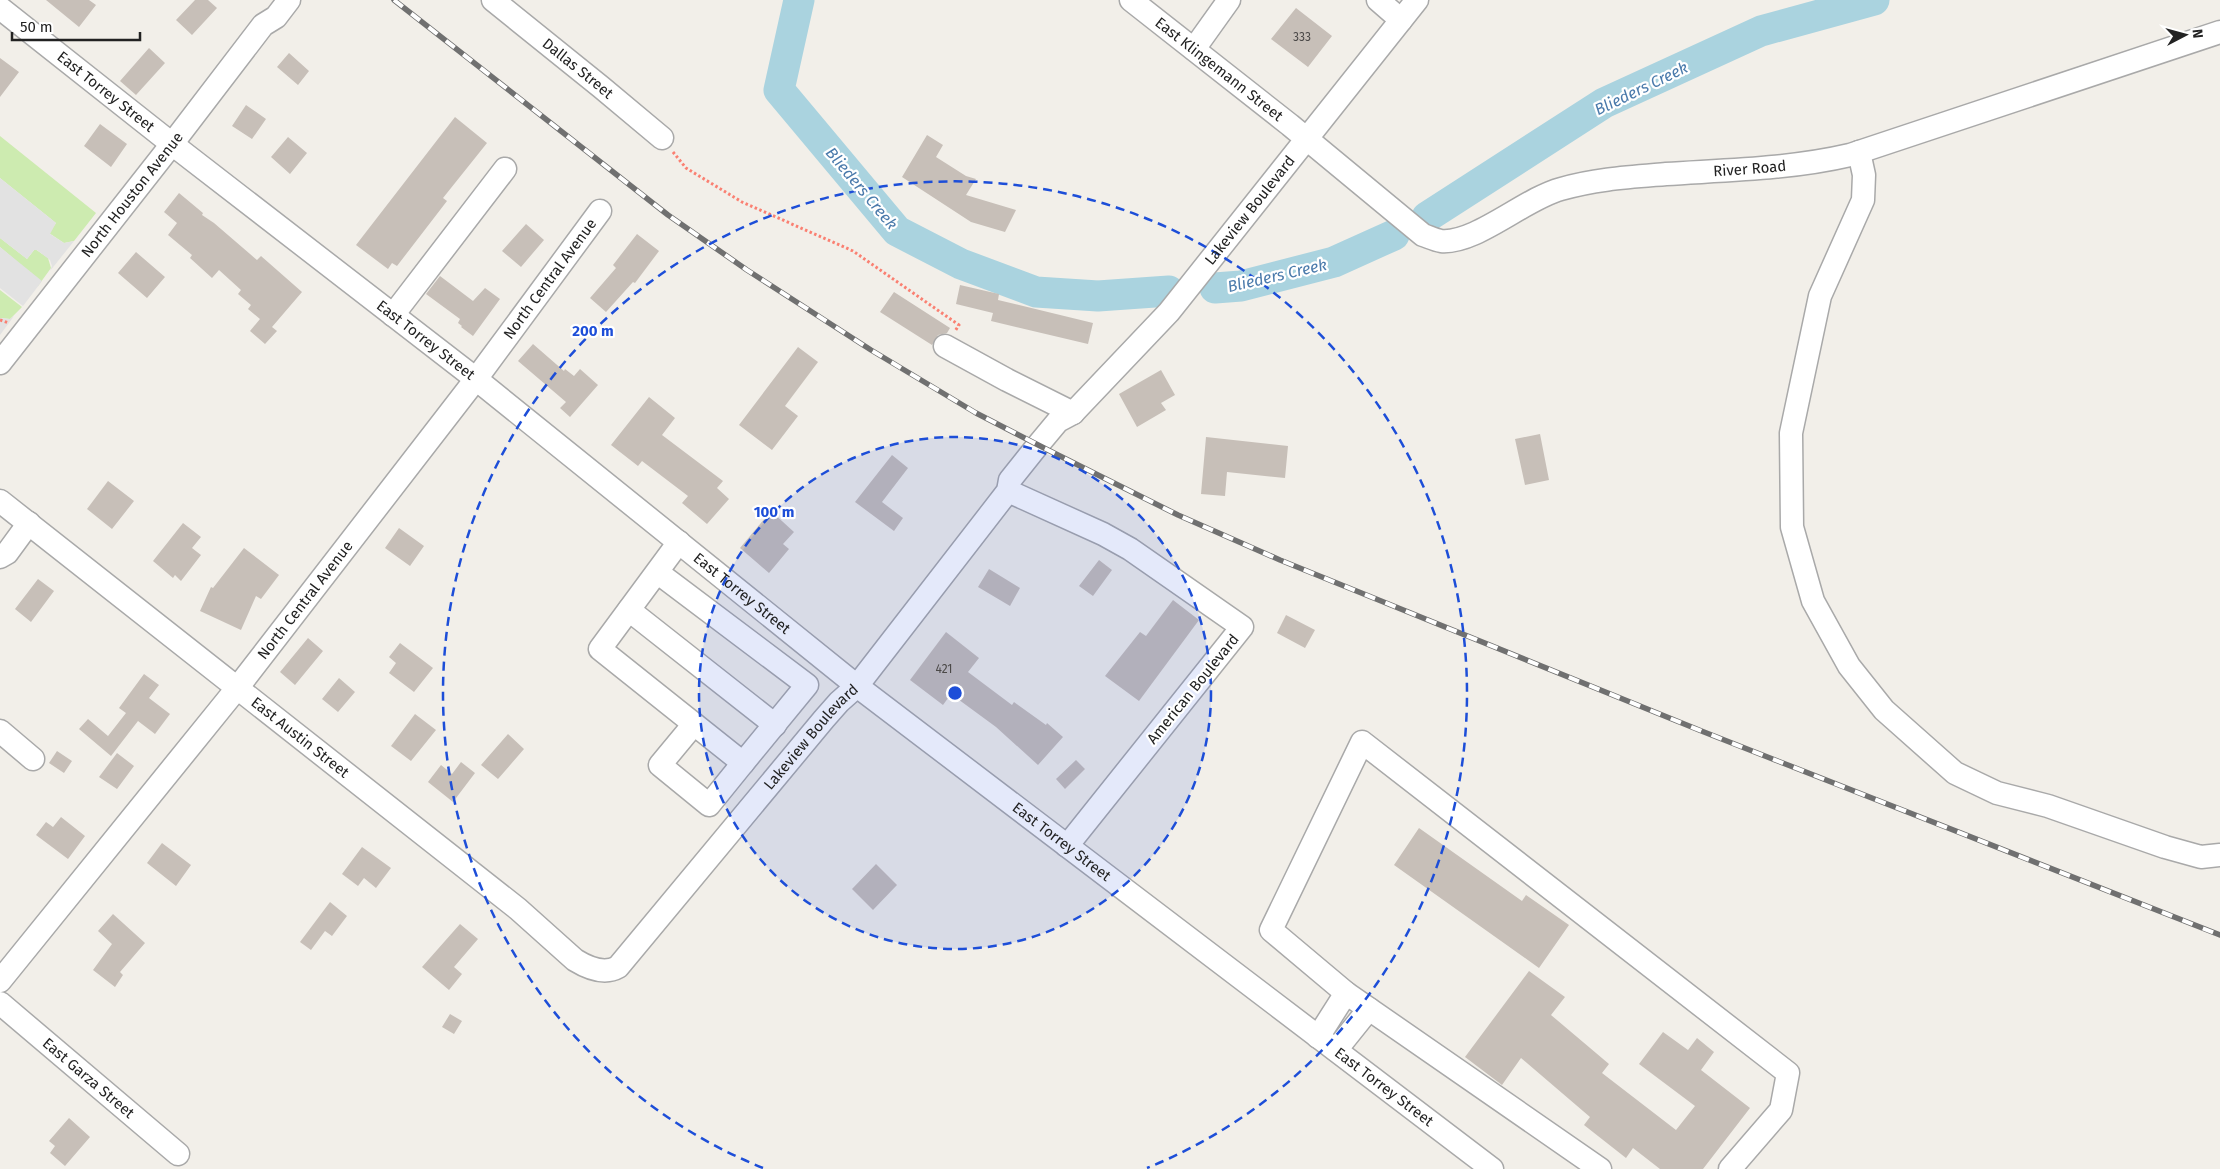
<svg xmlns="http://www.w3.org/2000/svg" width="2220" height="1169" font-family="'Fira Sans',sans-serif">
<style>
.grass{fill:#cdebb0}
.parking{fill:#e2e2e2}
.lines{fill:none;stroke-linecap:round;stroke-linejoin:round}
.river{stroke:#aad3df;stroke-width:31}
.building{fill:#c7bfb8}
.minor-casing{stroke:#a9a9a9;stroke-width:25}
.path{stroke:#fa8072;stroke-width:3;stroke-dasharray:2.5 2.5;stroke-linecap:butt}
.minor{stroke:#fff;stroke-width:22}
.rail-casing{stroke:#707070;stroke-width:5.5}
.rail{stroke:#fff;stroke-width:4;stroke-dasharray:11;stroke-linecap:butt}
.ring{fill:none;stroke:#1d4ed8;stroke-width:2.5;stroke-dasharray:9 6}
.labels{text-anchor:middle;stroke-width:4.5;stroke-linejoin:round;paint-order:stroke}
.number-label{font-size:12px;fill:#4b4948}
.street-label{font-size:15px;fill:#222;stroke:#fff}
.water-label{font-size:16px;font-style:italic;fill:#4a7aab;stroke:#fff}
.centre{fill:#1d4ed8;stroke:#fff;stroke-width:2.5}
.ring-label{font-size:15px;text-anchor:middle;font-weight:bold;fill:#1d4ed8;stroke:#fff;stroke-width:4.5;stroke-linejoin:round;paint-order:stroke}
</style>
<rect width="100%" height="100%" fill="#f2efe9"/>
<path class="grass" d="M0 136 96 213 74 241 64 243 49 233 56 223 0 178Z
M0 238 27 259 35 249 48 258 51 268 38 286 13 258 0 247Z
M0 290 22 307 10 319 0 318Z"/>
<path class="parking" d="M0 178 56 223 50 234 64 243 74 241 50 271 52 266 50 260 37 250H34L27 259 0 238Z
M0 247 42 281 23 306 0 288Z
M14 316 0 335V318L10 319Z"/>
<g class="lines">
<path class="river" d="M799 0 779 90 897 231 961 264 1036 292 1098 296 1169 291
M1427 217 1604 103 1761 31 1874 0
M1215 288 1241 286 1334 262 1394 235"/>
</g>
<path class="building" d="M46 0H89L96 5 79 27Z
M195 0H208L217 8 192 35 176 20Z
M1296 8 1332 36 1308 67 1271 39Z
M149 48 165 63 136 95 120 81Z
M289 53 309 71 298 85 277 67Z
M0 58 19 72 0 97Z
M246 105 266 119 252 139 232 126Z
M455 117 487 143 443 198 447 201 397 266 392 263 388 269 356 245Z
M100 124 127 144 111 167 84 146Z
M927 135 943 145 936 157 966 176 976 179 966 195 1016 210 1005 232 971 222 902 177Z
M288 137 307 153 290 174 271 157Z
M179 193 203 213 202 215 214 223 257 260 261 256 302 292 272 327 277 331 265 344 250 331 260 319 248 309 251 305 238 294 241 290 219 270 212 278 190 258 192 255 168 235 177 223 164 212Z
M526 224 544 240 521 267 502 251Z
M637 234 659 251 635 283 633 282 606 312 590 298 616 268 613 265Z
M136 252 165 277 147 298 118 273Z
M440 276 473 301 485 288 500 299 473 336 461 327 462 326 458 323 460 319 426 294Z
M960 285 999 294 998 300 1093 323 1088 344 991 321 993 313 956 304Z
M894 292 950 328 947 333 938 335 932 345 880 312Z
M533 344 564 371 565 369 574 376 580 369 598 385 570 417 560 408 566 402 518 361Z
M798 347 818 362 785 406 798 416 772 450 739 425Z
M1161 370 1175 395 1161 403 1166 410 1137 427 1119 394Z
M649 397 675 418 662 435 723 481 717 488 729 499 707 524 682 503 688 496 642 461 638 466 611 445Z
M1540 434 1549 480 1525 485 1515 439Z
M1206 437 1288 446 1285 478 1227 472 1225 496 1201 494Z
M892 455 908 468 882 502 903 518 894 531 855 502Z
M108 481 134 501 112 529 87 509Z
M771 511 794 532 783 544 789 549 769 573 740 548Z
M183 523 201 537 192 548 201 555 181 581 175 575 173 578 153 561Z
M399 528 424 546 410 566 385 548Z
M244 548 279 575 261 599 256 596 241 630 200 611 211 587 213 588Z
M1099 560 1112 570 1093 596 1079 586Z
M989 569 1020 588 1010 606 978 587Z
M38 579 54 591 31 622 15 609Z
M1173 600 1199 620 1139 701 1105 676 1140 632 1146 636Z
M1286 615 1315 630 1305 648 1277 633Z
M946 632 979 658 968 672 1012 705 1014 702 1046 725 1047 723 1063 737 1038 765 996 727 951 694 943 705 910 680Z
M308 638 323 651 295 685 280 672Z
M400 643 433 668 414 692 389 673 396 663 389 657Z
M144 674 159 685 149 698 170 714 155 734 138 721 111 756 79 729 88 719 108 736 126 713 119 708Z
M339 678 355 692 338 712 322 699Z
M415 714 436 730 411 761 391 746Z
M508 734 524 749 498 779 481 765Z
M57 751 72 761 64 773 49 763Z
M117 753 134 766 117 789 99 777Z
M1076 760 1085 769 1065 789 1056 779Z
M461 762 475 773 453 802 428 782 441 765 452 774Z
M61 817 85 836 68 859 36 835 46 822 53 827Z
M1419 828 1522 901 1526 895 1569 925 1539 968 1394 865Z
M162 843 191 865 176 886 147 863Z
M362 847 391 868 376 888 364 878 358 886 342 874Z
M876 864 897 885 873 910 852 889Z
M330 902 347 916 332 936 325 931 311 950 300 942Z
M113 914 145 943 120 972 123 975 115 987 93 970 112 944 98 931Z
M460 924 478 939 454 967 462 974 449 990 422 967Z
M1529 971 1565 997 1551 1015 1609 1064 1602 1073 1676 1130 1695 1106 1639 1064 1663 1032 1688 1050 1697 1038 1714 1052 1701 1070 1750 1108 1703 1169H1660L1633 1148 1626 1158 1584 1125 1590 1117 1521 1058 1502 1085 1465 1057Z
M450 1014 462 1021 454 1034 442 1027Z
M69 1118 90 1137 65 1166 50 1153 55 1146 49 1141Z"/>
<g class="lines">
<defs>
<g id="minor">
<path id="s1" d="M493 0 601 87 662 138"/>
<path id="s2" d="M1131 0 1290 125 1423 235C1429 237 1435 240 1441 241 1476 244 1524 199 1561 189 1595 179 1630 177 1666 174 1727 170 1790 169 1850 155L2220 32"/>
<path d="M1378 0 1401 20"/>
<path id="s3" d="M0 8 172 144 476 379 857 686 1492 1169"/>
<path d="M1194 49 1229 0"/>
<path d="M1859 152 1864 175 1863 200 1820 296 1791 433 1792 527 1813 601 1849 666 1884 710 1955 773 1997 793 2048 806 2165 847 2201 857 2220 855"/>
<path d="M393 315 505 169"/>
<path d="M945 346 1007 380 1073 413"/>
<path id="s4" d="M0 363 172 144 263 25 276 17 289 0"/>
<path d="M1008 491 1103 534 1130 549 1242 627 1067 846"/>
<path id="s5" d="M0 501 518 909 575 960C588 968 604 975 618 967L824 719 839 702 857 686 1008 491 1010 480 1038 445 1058 421 1073 413 1169 312 1417 0"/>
<path d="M0 557 7 553 29 523"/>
<path d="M657 572 807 685 743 763 600 649 679 542"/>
<path d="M629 610 775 725"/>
<path d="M694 724 660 765 709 805 743 763"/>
<path d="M0 731 33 759"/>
<path id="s6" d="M0 981 238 687 476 379 600 211"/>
<path id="s7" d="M0 1003 178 1154"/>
<path d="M1318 1037 1346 993"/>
<path d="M1336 1050 1369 1009"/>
<path d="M1600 1169 1346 993 1271 930 1362 742 1788 1073 1781 1110 1730 1169"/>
</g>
</defs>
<use href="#minor" class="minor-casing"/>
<path class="path" d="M673 152 686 168 742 202 853 251 959 325 955 331
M0 320 9 323"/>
<use href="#minor" class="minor"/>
<defs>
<path id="rail" d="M394 0 668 215 747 270 871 350 976 413 1048 450 1178 515 1280 560 1704 732 2220 935"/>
</defs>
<use href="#rail" class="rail-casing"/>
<use href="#rail" class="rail"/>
</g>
<circle cx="955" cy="693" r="256" fill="#1d4ed8" fill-opacity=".12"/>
<g class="ring">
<circle cx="955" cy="693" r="256"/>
<path d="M763 1168A512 512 0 1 1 1147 1168"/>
</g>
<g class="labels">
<g class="number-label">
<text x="1302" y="41">333</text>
<text x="944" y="673">421</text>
</g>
<g class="street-label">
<text dy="5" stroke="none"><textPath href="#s1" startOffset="109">Dallas Street</textPath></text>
<text dy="5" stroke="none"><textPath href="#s2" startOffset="112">East Klingemann Street</textPath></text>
<text dy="5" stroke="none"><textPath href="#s3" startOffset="135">East Torrey Street</textPath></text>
<text dy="5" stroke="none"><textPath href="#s2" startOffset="716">River Road</textPath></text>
<text dy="5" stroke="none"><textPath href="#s4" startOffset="214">North Houston Avenue</textPath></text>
<text dy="5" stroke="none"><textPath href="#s5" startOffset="1771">Lakeview Boulevard</textPath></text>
<text dy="5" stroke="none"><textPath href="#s6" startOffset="892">North Central Avenue</textPath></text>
<text dy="5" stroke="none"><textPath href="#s3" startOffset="540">East Torrey Street</textPath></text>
<text dy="5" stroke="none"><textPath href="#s3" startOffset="945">East Torrey Street</textPath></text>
<text dy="5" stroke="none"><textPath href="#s6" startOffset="488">North Central Avenue</textPath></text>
<text transform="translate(1193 689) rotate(-51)" y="5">American Boulevard</text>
<text dy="5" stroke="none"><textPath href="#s5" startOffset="382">East Austin Street</textPath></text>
<text dy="5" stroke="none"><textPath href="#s5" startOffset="1082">Lakeview Boulevard</textPath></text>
<text dy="5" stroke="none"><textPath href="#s3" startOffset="1350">East Torrey Street</textPath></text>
<text dy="5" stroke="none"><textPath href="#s7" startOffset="116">East Garza Street</textPath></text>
<text dy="5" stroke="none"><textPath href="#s3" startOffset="1755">East Torrey Street</textPath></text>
</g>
<g class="water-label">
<text transform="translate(1641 88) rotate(-26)" y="6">Blieders Creek</text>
<text transform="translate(862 188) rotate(50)" y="6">Blieders Creek</text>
<text transform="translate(1277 275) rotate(-13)" y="6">Blieders Creek</text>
</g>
</g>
<circle cx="955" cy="693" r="8" class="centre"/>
<g class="ring-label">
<text x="593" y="336">200 m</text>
<text x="774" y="517">100 m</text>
</g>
<g transform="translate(2185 35) rotate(84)" stroke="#ffffff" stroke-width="4" paint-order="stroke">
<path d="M0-4L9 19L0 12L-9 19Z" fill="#222222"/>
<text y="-8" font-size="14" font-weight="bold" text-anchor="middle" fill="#222222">N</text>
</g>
<path d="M12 32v8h128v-8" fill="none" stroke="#222222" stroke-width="2.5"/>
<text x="20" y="32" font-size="15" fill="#222222" stroke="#ffffff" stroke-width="4" paint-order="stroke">50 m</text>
</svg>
